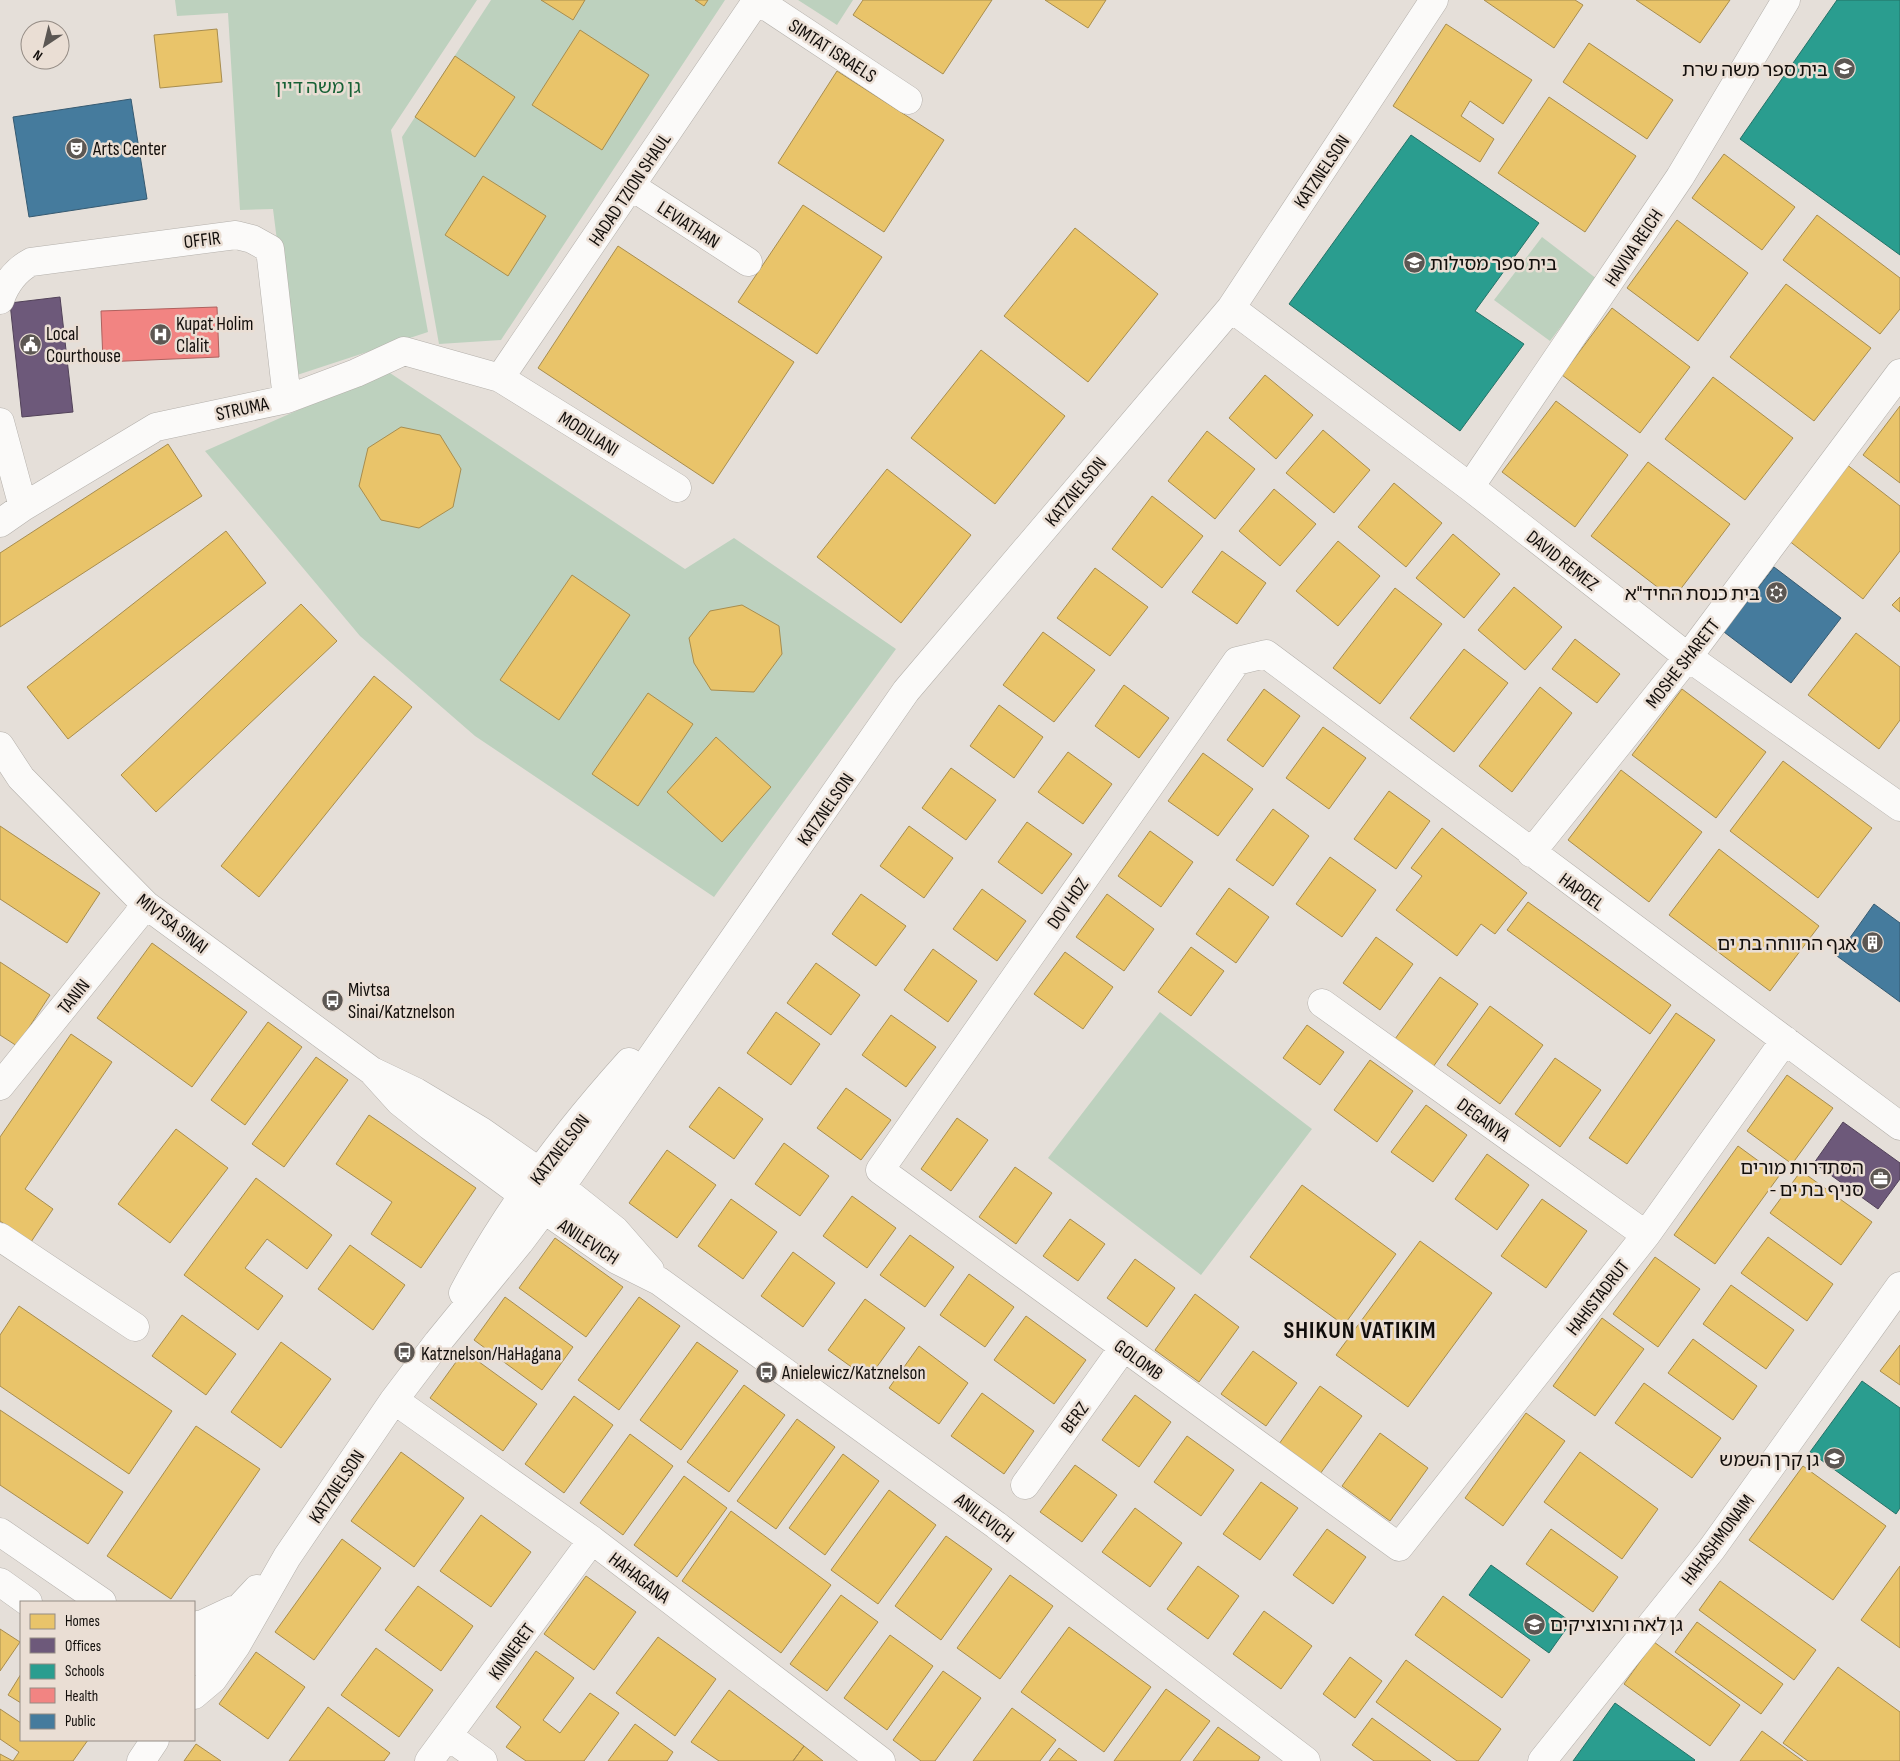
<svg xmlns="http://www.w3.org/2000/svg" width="1900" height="1761" font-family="'Sofia Sans Condensed','Noto Sans Hebrew',sans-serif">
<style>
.green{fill:#bdd1be}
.homes{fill:#e9c46a;stroke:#a88d4e}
.offices{fill:#6d597a;stroke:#524259}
.schools{fill:#2a9d8f;stroke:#237267}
.health{fill:#f28482;stroke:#af615e}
.public{fill:#457b9d;stroke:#365a71}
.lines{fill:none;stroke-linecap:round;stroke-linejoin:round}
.minor-casing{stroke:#b4b0ab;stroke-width:29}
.minor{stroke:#fbfaf9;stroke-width:28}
.labels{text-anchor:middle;stroke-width:5;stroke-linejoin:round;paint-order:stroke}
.street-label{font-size:19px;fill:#120e0b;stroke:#eaded4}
.poi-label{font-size:19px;fill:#120e0b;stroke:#eaded4;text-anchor:start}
.park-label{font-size:19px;fill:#166135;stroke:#eaded4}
.district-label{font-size:24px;font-weight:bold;letter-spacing:1px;fill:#120e0b;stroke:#eaded4}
</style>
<rect width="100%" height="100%" fill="#e5dfd9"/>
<path class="green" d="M175 0H477L391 130 428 332 294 376 273 209 240 210 228 13 177 16Z
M491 0H725L501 340 439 344 402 137Z
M798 0H853L837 25Z
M1542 237 1597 279 1550 341 1494 300Z
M387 371 685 569 734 538 896 649 714 897 475 736 360 636 205 451Z
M1160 1012 1312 1129 1201 1275 1048 1158Z"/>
<path class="homes" d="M541 0H585L573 20Z
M695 0H708L704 6Z
M863 0H992L943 74 853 15Z
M1045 0H1106L1088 28Z
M1484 0H1575L1583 5 1554 48Z
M1636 0H1730L1700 43Z
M1446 24 1532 80 1503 124 1470 101 1461 116 1494 139 1480 162 1393 106Z
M217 29 222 82 160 88 154 35Z
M580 30 649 75 602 150 532 105Z
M1589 43 1673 100 1647 139 1563 82Z
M455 56 515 97 475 157 415 117Z
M837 71 944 140 884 232 778 163Z
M1549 97 1636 156 1585 232 1498 173Z
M1724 154 1795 207 1762 250 1692 198Z
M483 176 546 216 508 276 445 235Z
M803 205 882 257 817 354 738 302Z
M1817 215 1900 278V309L1880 334 1783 260Z
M1677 220 1748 273 1698 341 1627 288Z
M1075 228 1158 294 1088 382 1004 316Z
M618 246 794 362 713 484 538 368Z
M1786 284 1871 348 1814 421 1730 357Z
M1612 308 1690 367 1640 433 1562 375Z
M981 350 1065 416 995 504 911 438Z
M1265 375 1313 415 1276 459 1229 418Z
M1713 377 1793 438 1745 500 1665 439Z
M1556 401 1628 455 1575 527 1502 472Z
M1900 406V483L1863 455Z
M401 427 440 435 461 469 453 507 419 528 381 520 359 486 368 448Z
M1323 430 1370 470 1334 513 1286 473Z
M1207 431 1255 469 1215 519 1168 481Z
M168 444 202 496 0 627V553Z
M1648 462 1730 524 1673 599 1591 536Z
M1846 464 1900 506V551L1863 599 1788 540Z
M887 469 971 535 901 623 817 557Z
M1394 483 1442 523 1406 567 1358 527Z
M1274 489 1316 524 1280 566 1239 531Z
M1152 496 1203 536 1162 588 1112 549Z
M226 531 266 583 68 739 27 687Z
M1453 534 1500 574 1464 618 1416 578Z
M1338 541 1380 576 1338 626 1296 591Z
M1222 551 1266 583 1237 624 1192 592Z
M1095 568 1148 607 1110 656 1057 618Z
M572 575 630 615 559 720 500 680Z
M1514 587 1562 627 1525 670 1478 630Z
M1395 588 1442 624 1380 704 1333 668Z
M1900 597V612L1892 605Z
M301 604 337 641 156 812 121 775Z
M742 605 779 626 782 654 754 692 711 690 694 663 689 638 710 611Z
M1043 632 1095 670 1054 722 1003 685Z
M1856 633 1900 667V720L1879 749 1808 695Z
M1575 639 1620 674 1597 703 1552 669Z
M1464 649 1508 683 1454 752 1410 718Z
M374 676 412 707 259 897 221 866Z
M1124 685 1169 718 1139 758 1095 726Z
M1540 687 1572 713 1512 792 1479 766Z
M1264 689 1300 716 1263 767 1227 740Z
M1682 689 1766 752 1716 818 1632 755Z
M648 693 693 724 638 806 592 774Z
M999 705 1043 737 1014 778 970 746Z
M1323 727 1366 758 1329 809 1286 778Z
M716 737 771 787 722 842 667 792Z
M1068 752 1112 784 1083 824 1038 792Z
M1203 753 1253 789 1218 836 1168 801Z
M1783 761 1872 828 1818 898 1730 831Z
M951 768 996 800 966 840 922 808Z
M1621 770 1702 832 1649 902 1568 840Z
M1389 791 1430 821 1396 869 1354 839Z
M1273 809 1309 836 1273 886 1236 860Z
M1027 822 1072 854 1042 894 998 862Z
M0 826 100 893 67 943 0 899Z
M909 826 953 858 924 898 880 866Z
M1442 828 1527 893 1495 934 1481 924 1457 956 1396 910 1422 876 1411 868Z
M1150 831 1193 862 1161 907 1118 876Z
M1719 849 1819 926 1770 991 1669 915Z
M1330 857 1376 890 1342 937 1296 904Z
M1229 888 1269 917 1236 963 1196 934Z
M982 889 1026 921 997 961 953 929Z
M861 894 906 926 876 966 832 934Z
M1107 894 1154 929 1124 971 1076 937Z
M1528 902 1671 1005 1650 1034 1507 930Z
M1376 937 1413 964 1380 1010 1343 983Z
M152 943 247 1012 192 1087 97 1018Z
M1191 947 1224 971 1191 1016 1158 992Z
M933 949 977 981 948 1022 904 990Z
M1065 952 1113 987 1083 1029 1034 994Z
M0 962 50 995 17 1046 0 1035Z
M816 963 860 995 831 1035 787 1003Z
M1440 977 1478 1004 1433 1067 1395 1039Z
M1490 1006 1543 1045 1500 1104 1447 1065Z
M776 1012 820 1044 791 1085 747 1053Z
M1676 1013 1715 1040 1627 1164 1589 1138Z
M891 1015 936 1047 906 1087 862 1055Z
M268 1022 302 1047 245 1125 211 1100Z
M1307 1025 1344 1052 1320 1085 1283 1058Z
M71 1034 112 1062 25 1189 53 1209 31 1242 0 1221V1137Z
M316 1057 348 1080 284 1167 252 1144Z
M1555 1058 1601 1090 1560 1147 1515 1114Z
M1370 1060 1413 1091 1377 1142 1334 1110Z
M1787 1075 1833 1108 1792 1164 1747 1131Z
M719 1087 763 1119 734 1159 689 1127Z
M846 1088 891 1120 861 1160 817 1128Z
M1426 1105 1467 1135 1433 1182 1391 1152Z
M369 1115 476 1188 421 1268 371 1234 392 1202 336 1164Z
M957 1118 988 1140 951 1191 921 1169Z
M176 1129 228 1168 170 1243 118 1204Z
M784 1143 829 1176 800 1216 755 1184Z
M1738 1146 1779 1176 1715 1264 1674 1235Z
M667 1150 716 1185 677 1238 629 1203Z
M1487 1154 1529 1185 1497 1230 1455 1199Z
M1015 1167 1052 1193 1016 1244 979 1217Z
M1801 1171 1872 1222 1841 1265 1770 1213Z
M256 1178 332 1235 307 1269 267 1239 245 1268 283 1296 258 1330 184 1275Z
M1302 1185 1396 1254 1344 1325 1250 1257Z
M852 1196 896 1228 867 1268 823 1236Z
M731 1199 777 1232 743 1279 698 1246Z
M1542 1199 1587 1231 1546 1288 1501 1256Z
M1070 1219 1105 1244 1078 1281 1043 1256Z
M910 1235 954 1267 925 1307 880 1275Z
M1768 1237 1833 1284 1807 1321 1741 1273Z
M555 1238 623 1287 586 1337 519 1288Z
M1420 1241 1492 1293 1408 1407 1336 1355Z
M350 1245 405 1285 373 1330 318 1289Z
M793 1252 835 1283 803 1327 761 1296Z
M1655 1257 1700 1289 1658 1347 1613 1314Z
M1135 1259 1175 1288 1147 1327 1107 1298Z
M969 1274 1014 1307 985 1347 940 1315Z
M1731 1285 1794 1330 1766 1369 1703 1324Z
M1195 1294 1239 1327 1199 1382 1155 1350Z
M505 1297 573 1347 542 1390 474 1340Z
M639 1297 680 1326 619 1410 578 1380Z
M865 1299 905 1328 868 1379 828 1350Z
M19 1306 172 1411 129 1474 0 1386V1335Z
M182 1315 236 1354 206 1395 152 1356Z
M1026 1316 1086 1360 1054 1404 994 1360Z
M1602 1318 1644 1349 1595 1416 1553 1386Z
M1693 1339 1757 1386 1733 1420 1668 1373Z
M281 1342 331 1379 281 1448 231 1412Z
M697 1342 738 1371 681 1450 640 1420Z
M1900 1345V1385L1880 1371Z
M919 1346 968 1383 939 1424 889 1388Z
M464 1351 537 1404 503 1451 430 1398Z
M1253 1351 1297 1383 1266 1426 1221 1394Z
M1644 1383 1721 1438 1692 1478 1615 1423Z
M744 1385 785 1415 729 1492 687 1462Z
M1320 1386 1362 1416 1320 1474 1279 1444Z
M982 1393 1034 1431 1004 1474 951 1436Z
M1135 1395 1171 1422 1139 1467 1102 1440Z
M574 1396 613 1425 564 1493 525 1464Z
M0 1410 123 1492 88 1544 0 1485Z
M1526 1413 1565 1441 1503 1526 1465 1498Z
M797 1419 835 1447 776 1529 737 1501Z
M196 1426 260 1469 171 1599 107 1556Z
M1380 1433 1428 1468 1390 1521 1342 1486Z
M630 1434 673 1466 623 1535 580 1503Z
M1187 1436 1234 1470 1201 1516 1154 1482Z
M401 1452 464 1498 414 1567 351 1521Z
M1580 1452 1658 1509 1622 1559 1544 1502Z
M843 1454 879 1481 825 1555 789 1528Z
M1075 1465 1117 1495 1082 1542 1040 1512Z
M1803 1466 1886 1526 1833 1600 1749 1540Z
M684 1476 727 1508 677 1577 634 1545Z
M1261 1482 1298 1508 1260 1560 1223 1534Z
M889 1490 936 1525 878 1604 831 1570Z
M1135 1508 1182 1543 1150 1587 1102 1552Z
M731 1511 831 1585 781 1653 682 1581Z
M481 1515 531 1552 491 1607 440 1571Z
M1327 1529 1366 1557 1333 1604 1293 1575Z
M1551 1529 1618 1577 1593 1612 1526 1564Z
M946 1536 992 1569 941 1640 895 1606Z
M342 1539 381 1568 314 1660 275 1632Z
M1198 1566 1239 1596 1208 1639 1167 1609Z
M1900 1566V1648L1861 1620Z
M1010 1575 1053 1606 1000 1679 957 1648Z
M586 1576 636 1612 594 1670 544 1634Z
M1720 1581 1816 1650 1794 1680 1699 1610Z
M418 1586 473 1626 441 1671 385 1630Z
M841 1595 878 1622 827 1691 790 1664Z
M1443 1596 1530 1660 1502 1698 1415 1635Z
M1264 1611 1312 1646 1281 1689 1233 1654Z
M1697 1622 1783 1684 1761 1714 1675 1652Z
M1069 1627 1151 1687 1104 1752 1021 1692Z
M0 1629 20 1642 0 1671Z
M890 1635 933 1666 887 1730 844 1698Z
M658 1637 716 1679 675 1736 616 1693Z
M1654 1642 1740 1705 1710 1746 1624 1684Z
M376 1648 433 1690 399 1737 341 1695Z
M536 1651 574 1678 543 1720 560 1733 590 1693 619 1713 584 1761H526L506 1747 521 1727 496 1707Z
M256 1652 305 1687 268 1739 219 1704Z
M1350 1657 1382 1681 1355 1718 1323 1694Z
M1406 1660 1501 1729 1478 1761H1457L1376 1702Z
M1838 1667 1900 1712V1761H1808L1783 1743Z
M943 1671 981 1698 935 1761H921L893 1740Z
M21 1674V1703L8 1695Z
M1166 1689 1210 1721 1180 1761H1114Z
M729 1690 804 1746 793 1761H719L691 1742Z
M328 1707 390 1753 384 1761H289Z
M1012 1708 1056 1740 1040 1761H973Z
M0 1709 21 1723V1740H88L73 1761H13L19 1752 0 1739Z
M1372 1718 1431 1761H1374L1352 1745Z
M635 1724 673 1752 667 1761H608Z
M1218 1727 1260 1757 1258 1761H1193Z
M1762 1731 1803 1761H1740Z
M196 1744 221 1761H184Z
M804 1746 823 1761H793Z
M1059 1748 1077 1761H1049Z
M0 1754 13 1761H0Z"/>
<path class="offices" d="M60 297 73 412 22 417 10 303Z
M1843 1122 1900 1163V1179L1878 1209 1814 1163Z"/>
<path class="schools" d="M1837 0H1900V255L1740 139Z
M1411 135 1539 223 1475 311 1524 344 1460 431 1289 304Z
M1862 1381 1900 1408V1508L1896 1514 1810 1452Z
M1491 1565 1571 1622 1549 1653 1469 1595Z
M1615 1703 1695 1760 1694 1761H1573Z"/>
<path class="health" d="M217 307 219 357 103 362 101 311Z"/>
<path class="public" d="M131 99 147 199 29 217 13 117Z
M1774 567 1841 618 1791 683 1724 632Z
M1874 904 1900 923V1002L1837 956Z"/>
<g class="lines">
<defs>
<path id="minor" d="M757 0 908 100
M631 186 748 262
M0 300C6 283 16 270 31 262L236 235 252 239 270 249 287 399
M1231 308 1470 487 1688 657 1900 807
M500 378 757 0
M0 422 23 507
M1470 487 1680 177 1786 0
M0 523 23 507 156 427 287 399 356 373 404 351 500 378 677 488
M0 746 21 778 146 905 372 1071 416 1092 481 1131 561 1187 615 1230 650 1270
M1531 853 1688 657 1900 373
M1322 1003 1646 1235
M1785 1040 1646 1235 1399 1547 880 1170 1237 661 1266 654C1477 812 1689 968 1900 1126
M372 1071 400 1102 430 1126 523 1195 617 1260 659 1281 996 1525 1306 1761
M0 1086 146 905
M0 1237 135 1327
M463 1293C507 1210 566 1132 629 1062
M394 1400 592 1540 881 1761
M1025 1485 1123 1348
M0 1532 102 1602
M0 1582 28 1602
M194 1626 203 1624 233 1610
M194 1661 214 1635 257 1589
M194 1695 213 1679 236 1646 287 1557 394 1400 438 1342 519 1243 561 1187 906 691 1231 308 1434 0
M448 1736 483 1761
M141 1761 155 1740
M429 1761 592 1540
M1542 1761 1711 1550 1900 1286"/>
</defs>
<use href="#minor" class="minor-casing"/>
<use href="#minor" class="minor"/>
</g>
<defs>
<symbol id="school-disc" viewBox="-11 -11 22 22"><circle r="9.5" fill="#5c5753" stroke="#eaded4"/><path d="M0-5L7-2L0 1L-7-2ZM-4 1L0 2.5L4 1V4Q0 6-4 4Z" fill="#fff"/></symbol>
<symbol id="theatre-disc" viewBox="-11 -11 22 22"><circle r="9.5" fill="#5c5753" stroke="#eaded4"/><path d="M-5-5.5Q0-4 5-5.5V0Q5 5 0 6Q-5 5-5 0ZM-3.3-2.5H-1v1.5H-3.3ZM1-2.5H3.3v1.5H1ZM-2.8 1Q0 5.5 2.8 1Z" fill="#fff"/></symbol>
<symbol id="hospital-disc" viewBox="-11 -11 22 22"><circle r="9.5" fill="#5c5753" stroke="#eaded4"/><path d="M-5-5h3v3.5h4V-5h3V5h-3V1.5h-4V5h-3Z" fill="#fff"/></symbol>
<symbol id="civic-disc" viewBox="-11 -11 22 22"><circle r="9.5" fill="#5c5753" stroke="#eaded4"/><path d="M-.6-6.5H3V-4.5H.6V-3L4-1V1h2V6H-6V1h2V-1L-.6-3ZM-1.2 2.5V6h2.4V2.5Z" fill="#fff"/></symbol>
<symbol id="synagogue-disc" viewBox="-11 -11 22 22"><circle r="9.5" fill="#5c5753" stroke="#eaded4"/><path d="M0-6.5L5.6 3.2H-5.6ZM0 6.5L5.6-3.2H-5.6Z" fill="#fff"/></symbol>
<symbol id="building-disc" viewBox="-11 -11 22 22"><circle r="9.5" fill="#5c5753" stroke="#eaded4"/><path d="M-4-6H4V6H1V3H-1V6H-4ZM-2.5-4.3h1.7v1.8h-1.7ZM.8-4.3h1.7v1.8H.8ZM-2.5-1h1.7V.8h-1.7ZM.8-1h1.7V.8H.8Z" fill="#fff"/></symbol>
<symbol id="bus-disc" viewBox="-11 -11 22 22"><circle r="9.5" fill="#5c5753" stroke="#eaded4"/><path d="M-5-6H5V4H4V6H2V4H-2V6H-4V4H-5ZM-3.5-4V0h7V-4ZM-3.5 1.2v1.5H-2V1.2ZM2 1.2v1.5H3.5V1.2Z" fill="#fff"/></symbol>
<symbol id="office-disc" viewBox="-11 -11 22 22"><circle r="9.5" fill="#5c5753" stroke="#eaded4"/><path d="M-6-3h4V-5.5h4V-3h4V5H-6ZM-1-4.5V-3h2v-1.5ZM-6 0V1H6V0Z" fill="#fff"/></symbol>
</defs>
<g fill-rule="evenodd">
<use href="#school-disc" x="1832" y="56" width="25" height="25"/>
<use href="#theatre-disc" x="64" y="136" width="25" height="25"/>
<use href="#school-disc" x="1402" y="250" width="25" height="25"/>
<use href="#hospital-disc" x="148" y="322" width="25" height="25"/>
<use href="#civic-disc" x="18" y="332" width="25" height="25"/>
<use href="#synagogue-disc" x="1764" y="580" width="25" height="25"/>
<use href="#building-disc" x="1860" y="930" width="25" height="25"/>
<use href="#bus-disc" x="320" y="988" width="25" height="25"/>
<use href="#office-disc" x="1868" y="1166" width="25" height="25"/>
<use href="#bus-disc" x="392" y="1340" width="25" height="25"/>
<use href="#bus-disc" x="754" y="1360" width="25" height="25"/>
<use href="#school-disc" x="1822" y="1446" width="25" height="25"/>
<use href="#school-disc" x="1522" y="1612" width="25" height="25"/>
</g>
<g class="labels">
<g class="street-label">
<text transform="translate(833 50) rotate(33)" y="7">SIMTAT ISRAELS</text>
<text transform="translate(1321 171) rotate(-56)" y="7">KATZNELSON</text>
<text transform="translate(629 189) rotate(-56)" y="7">HADAD TZION SHAUL</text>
<text transform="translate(689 224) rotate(33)" y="7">LEVIATHAN</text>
<text transform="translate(202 239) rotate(-7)" y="7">OFFIR</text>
<text transform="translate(1633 247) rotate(-56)" y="7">HAVIVA REICH</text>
<text transform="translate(242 408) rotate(-12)" y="7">STRUMA</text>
<text transform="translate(589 433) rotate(32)" y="7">MODILIANI</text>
<text transform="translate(1075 491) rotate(-50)" y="7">KATZNELSON</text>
<text transform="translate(1563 560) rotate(38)" y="7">DAVID REMEZ</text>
<text transform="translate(1682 663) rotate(-52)" y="7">MOSHE SHARETT</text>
<text transform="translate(825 809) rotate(-55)" y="7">KATZNELSON</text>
<text transform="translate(1582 891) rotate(36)" y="7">HAPOEL</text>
<text transform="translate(1067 903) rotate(-55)" y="7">DOV HOZ</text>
<text transform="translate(173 923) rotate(38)" y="7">MIVTSA SINAI</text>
<text transform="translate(73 996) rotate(-51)" y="7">TANIN</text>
<text transform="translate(1484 1119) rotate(36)" y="7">DEGANYA</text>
<text transform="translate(559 1149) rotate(-52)" y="7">KATZNELSON</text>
<text transform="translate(589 1241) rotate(33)" y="7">ANILEVICH</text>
<text transform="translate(1597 1297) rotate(-52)" y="7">HAHISTADRUT</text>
<text transform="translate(1139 1359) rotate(36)" y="7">GOLOMB</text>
<text transform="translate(1074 1417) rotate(-54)" y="7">BERZ</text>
<text transform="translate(336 1486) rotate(-56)" y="7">KATZNELSON</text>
<text transform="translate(985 1517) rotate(37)" y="7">ANILEVICH</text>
<text transform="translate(1717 1539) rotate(-53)" y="7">HAHASHMONAIM</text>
<text transform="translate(640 1577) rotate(37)" y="7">HAHAGANA</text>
<text transform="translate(511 1651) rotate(-54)" y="7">KINNERET</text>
</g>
<g class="poi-label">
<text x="1828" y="76" text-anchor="end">בית ספר משה שרת</text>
<text x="93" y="155">Arts Center</text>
<text x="1430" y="270">בית ספר מסילות</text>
<text x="176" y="330">Kupat Holim<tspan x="176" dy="22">Clalit</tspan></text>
<text x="46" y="340">Local<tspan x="46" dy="22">Courthouse</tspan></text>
<text x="1760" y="600" text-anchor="end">בית כנסת החיד"א</text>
<text x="1857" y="950" text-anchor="end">אגף הרווחה בת ים</text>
<text x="348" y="996">Mivtsa<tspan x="348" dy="22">Sinai/Katznelson</tspan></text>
<text x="1864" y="1174" text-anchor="end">הסתדרות מורים<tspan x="1864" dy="22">- סניף בת ים</tspan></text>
<text x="421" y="1360">Katznelson/HaHagana</text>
<text x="782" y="1379">Anielewicz/Katznelson</text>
<text x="1819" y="1466" text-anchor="end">גן קרן השמש</text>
<text x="1550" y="1631">גן לאה והצוציקים</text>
</g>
<g class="park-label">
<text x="318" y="93">גן משה דיין</text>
</g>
<g class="district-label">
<text x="1360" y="1338">SHIKUN VATIKIM</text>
</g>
</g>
<rect x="20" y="1601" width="175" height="140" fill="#eaded4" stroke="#948b84"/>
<rect x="30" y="1614" width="25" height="15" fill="#e9c46a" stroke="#948b84"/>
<text x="65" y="1626" font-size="15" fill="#120e0b">Homes</text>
<rect x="30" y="1638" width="25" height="15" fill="#6d597a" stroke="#948b84"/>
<text x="65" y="1651" font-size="15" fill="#120e0b">Offices</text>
<rect x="30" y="1664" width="25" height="15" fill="#2a9d8f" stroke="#948b84"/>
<text x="65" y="1676" font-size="15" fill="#120e0b">Schools</text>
<rect x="30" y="1688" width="25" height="15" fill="#f28482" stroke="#948b84"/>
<text x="65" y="1701" font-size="15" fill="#120e0b">Health</text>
<rect x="30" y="1714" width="25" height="15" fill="#457b9d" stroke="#948b84"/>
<text x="65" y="1726" font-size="15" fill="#120e0b">Public</text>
<g transform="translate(45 45) rotate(215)"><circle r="24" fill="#eaded4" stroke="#948b84"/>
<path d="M0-4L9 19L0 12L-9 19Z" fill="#5c5753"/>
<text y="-8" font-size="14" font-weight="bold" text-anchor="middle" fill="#120e0b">N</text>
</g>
</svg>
